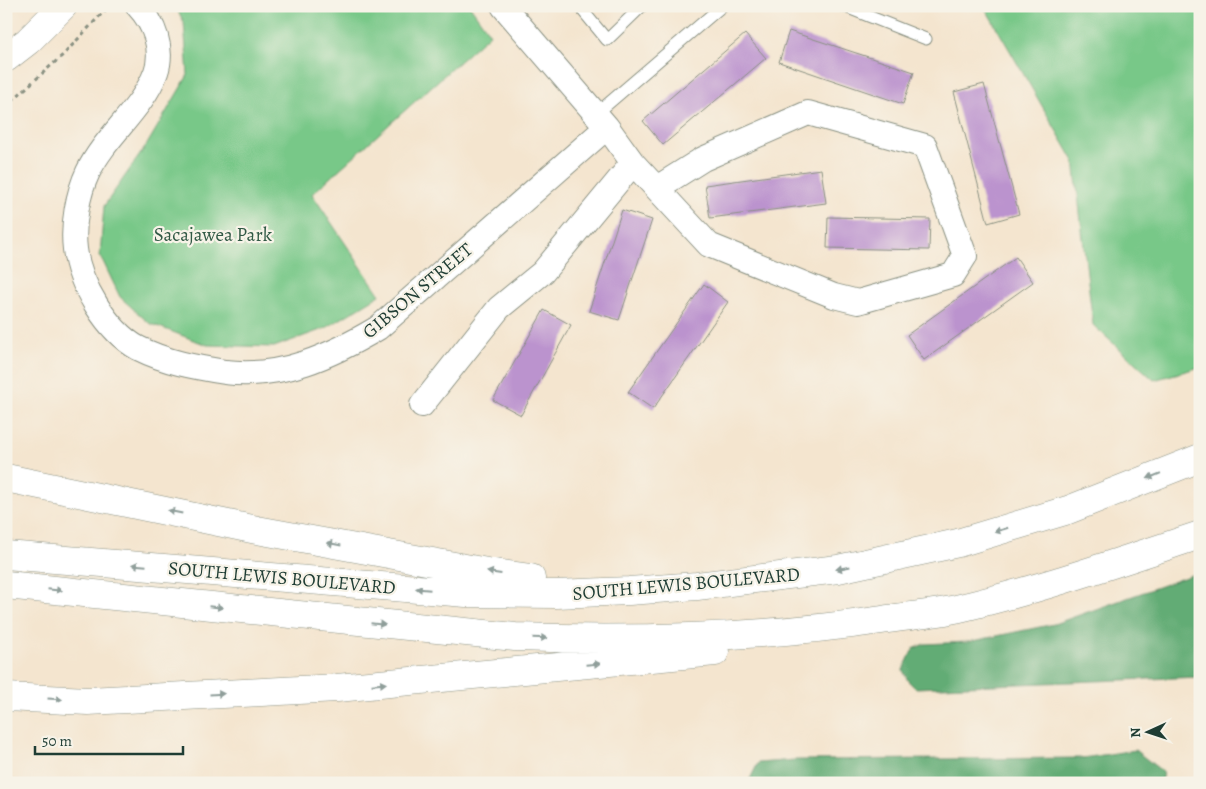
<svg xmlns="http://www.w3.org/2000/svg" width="1206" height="789" font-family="Alegreya,serif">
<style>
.green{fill:#78c888;stroke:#4c825e}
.forest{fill:#62ac74;stroke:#407454}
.building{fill:#bb93ce}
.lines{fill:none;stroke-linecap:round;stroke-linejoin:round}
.service-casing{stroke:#8a9182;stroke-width:13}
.minor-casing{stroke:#8a9182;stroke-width:26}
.secondary-casing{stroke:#8a9182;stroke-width:29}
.primary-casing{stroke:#8a9182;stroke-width:29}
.path{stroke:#8a9182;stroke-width:3;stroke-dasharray:4 4;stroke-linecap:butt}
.service{stroke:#fff;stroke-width:11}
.minor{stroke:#fff;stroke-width:24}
.secondary{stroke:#fff;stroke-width:28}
.primary{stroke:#fff;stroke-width:28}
.oneway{fill:#8f9e9a}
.labels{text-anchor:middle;stroke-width:4.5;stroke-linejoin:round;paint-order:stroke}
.park-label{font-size:19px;fill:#315945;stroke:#f7f3e8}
.street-label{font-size:19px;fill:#1f3d34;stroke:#f7f3e8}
</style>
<rect width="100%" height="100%" fill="#f7f3e8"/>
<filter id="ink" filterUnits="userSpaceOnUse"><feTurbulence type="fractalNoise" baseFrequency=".02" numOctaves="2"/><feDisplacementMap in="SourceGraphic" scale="10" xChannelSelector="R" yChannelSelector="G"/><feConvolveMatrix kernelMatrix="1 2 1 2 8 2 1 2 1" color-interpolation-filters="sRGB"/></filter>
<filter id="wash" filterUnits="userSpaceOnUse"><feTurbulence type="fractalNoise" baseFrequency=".0096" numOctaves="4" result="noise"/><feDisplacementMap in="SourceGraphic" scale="20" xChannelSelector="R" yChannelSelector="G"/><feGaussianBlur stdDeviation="1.12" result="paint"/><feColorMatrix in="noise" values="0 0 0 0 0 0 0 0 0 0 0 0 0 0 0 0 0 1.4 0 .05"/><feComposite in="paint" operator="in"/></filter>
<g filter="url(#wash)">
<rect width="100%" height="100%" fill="#f4e5cf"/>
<path class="green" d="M175 6H470L490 34 312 194 380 295 326 328 274 347 207 345 149 323 120 297 100 255 104 206 146 146 188 75 184 22Z
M984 6H1200V367L1154 380 1093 325 1074 161Z"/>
<path class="forest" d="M1200 572V677L915 688 908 681 903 670 913 649 924 644 968 642 1054 624Z
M1135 750 1163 772 1161 783H748L758 763 795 760 1083 758Z"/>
<g id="blocks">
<path class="building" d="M789 31 914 72 903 104 779 62Z
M745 34 766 58 663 145 643 121Z
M984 84 1019 214 988 223 954 92Z
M821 169 826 203 710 218 705 185Z
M622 210 652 220 619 320 589 311Z
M828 217 930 219 929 250 827 248Z
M1016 257 1033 282 924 360 907 335Z
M704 284 728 302 653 409 628 392Z
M544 310 571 325 521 415 493 400Z"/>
</g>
</g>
<g filter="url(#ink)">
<use href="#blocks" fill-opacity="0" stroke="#8a9182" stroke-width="1"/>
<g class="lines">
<defs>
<path id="service" d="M579 6 607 40 642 6
M843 6 926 39
M596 114 722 6"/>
<path id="minor" d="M138 6C154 23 164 49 156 72 142 110 106 135 88 172 78 193 72 225 75 249 79 284 107 331 138 348 166 362 194 367 225 372 281 379 331 356 378 328L607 127
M503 6 607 127 633 163 709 245 834 296 858 302 953 275 965 256 925 146 808 113 703 159 657 188
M422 405 499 308 543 272 633 163"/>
<path id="secondary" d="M6 58 28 41 63 6"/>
<path id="primary" d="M6 478 257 530 487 572 531 578
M6 555 466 593 556 594 629 591 697 586 838 569 958 543 1068 510 1200 458
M6 585 515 637C637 641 760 638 882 620 908 616 935 614 960 608 1041 589 1121 561 1200 535
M6 697 88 701 337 688 715 652"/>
</defs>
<use href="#service" class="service-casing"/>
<use href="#minor" class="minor-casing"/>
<use href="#secondary" class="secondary-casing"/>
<use href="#primary" class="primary-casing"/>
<path class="path" d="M6 106 64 54 109 6"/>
<use href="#service" class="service"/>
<use href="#minor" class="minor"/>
<use href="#secondary" class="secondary"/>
<use href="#primary" class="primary"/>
</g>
<defs><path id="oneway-solid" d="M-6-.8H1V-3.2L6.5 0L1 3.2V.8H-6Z" transform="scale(1.25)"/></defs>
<g class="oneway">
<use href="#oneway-solid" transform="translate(1154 476) rotate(158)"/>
<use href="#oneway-solid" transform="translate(175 512) rotate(-168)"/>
<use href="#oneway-solid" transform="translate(1001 530) rotate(163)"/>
<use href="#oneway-solid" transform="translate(334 544) rotate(-169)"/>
<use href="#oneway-solid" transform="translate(139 565) rotate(-175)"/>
<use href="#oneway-solid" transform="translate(843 568) rotate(169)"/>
<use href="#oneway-solid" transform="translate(494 573) rotate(-172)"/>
<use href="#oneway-solid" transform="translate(423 589) rotate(-175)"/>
<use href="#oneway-solid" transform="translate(55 590) rotate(6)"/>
<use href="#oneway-solid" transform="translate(216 607) rotate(6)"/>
<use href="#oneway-solid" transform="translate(378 624) rotate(6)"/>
<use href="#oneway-solid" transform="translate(540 638) rotate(2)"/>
<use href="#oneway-solid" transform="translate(593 664) rotate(-5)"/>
<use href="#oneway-solid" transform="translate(379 684) rotate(-5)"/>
<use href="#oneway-solid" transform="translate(217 694) rotate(-3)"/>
<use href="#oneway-solid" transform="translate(55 699) rotate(3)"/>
</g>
</g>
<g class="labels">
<g class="park-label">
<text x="213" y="241">Sacajawea Park</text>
</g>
<g class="street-label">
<text transform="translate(417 290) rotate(-40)" y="7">GIBSON STREET</text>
<text transform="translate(282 577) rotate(5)" y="7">SOUTH LEWIS BOULEVARD</text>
<text transform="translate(686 583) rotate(-5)" y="7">SOUTH LEWIS BOULEVARD</text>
</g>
</g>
<rect width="1206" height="789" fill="none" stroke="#f7f3e8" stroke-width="25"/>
<g transform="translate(1148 732) rotate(267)" stroke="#f7f3e8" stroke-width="4" paint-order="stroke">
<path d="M0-4L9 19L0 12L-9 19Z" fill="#1f3d34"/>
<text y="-8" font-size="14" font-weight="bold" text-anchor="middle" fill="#1f3d34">N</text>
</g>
<path d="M35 746v8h148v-8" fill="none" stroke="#1f3d34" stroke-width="2.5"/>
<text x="42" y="746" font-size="15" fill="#1f3d34" stroke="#f7f3e8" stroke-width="4" paint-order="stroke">50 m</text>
</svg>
